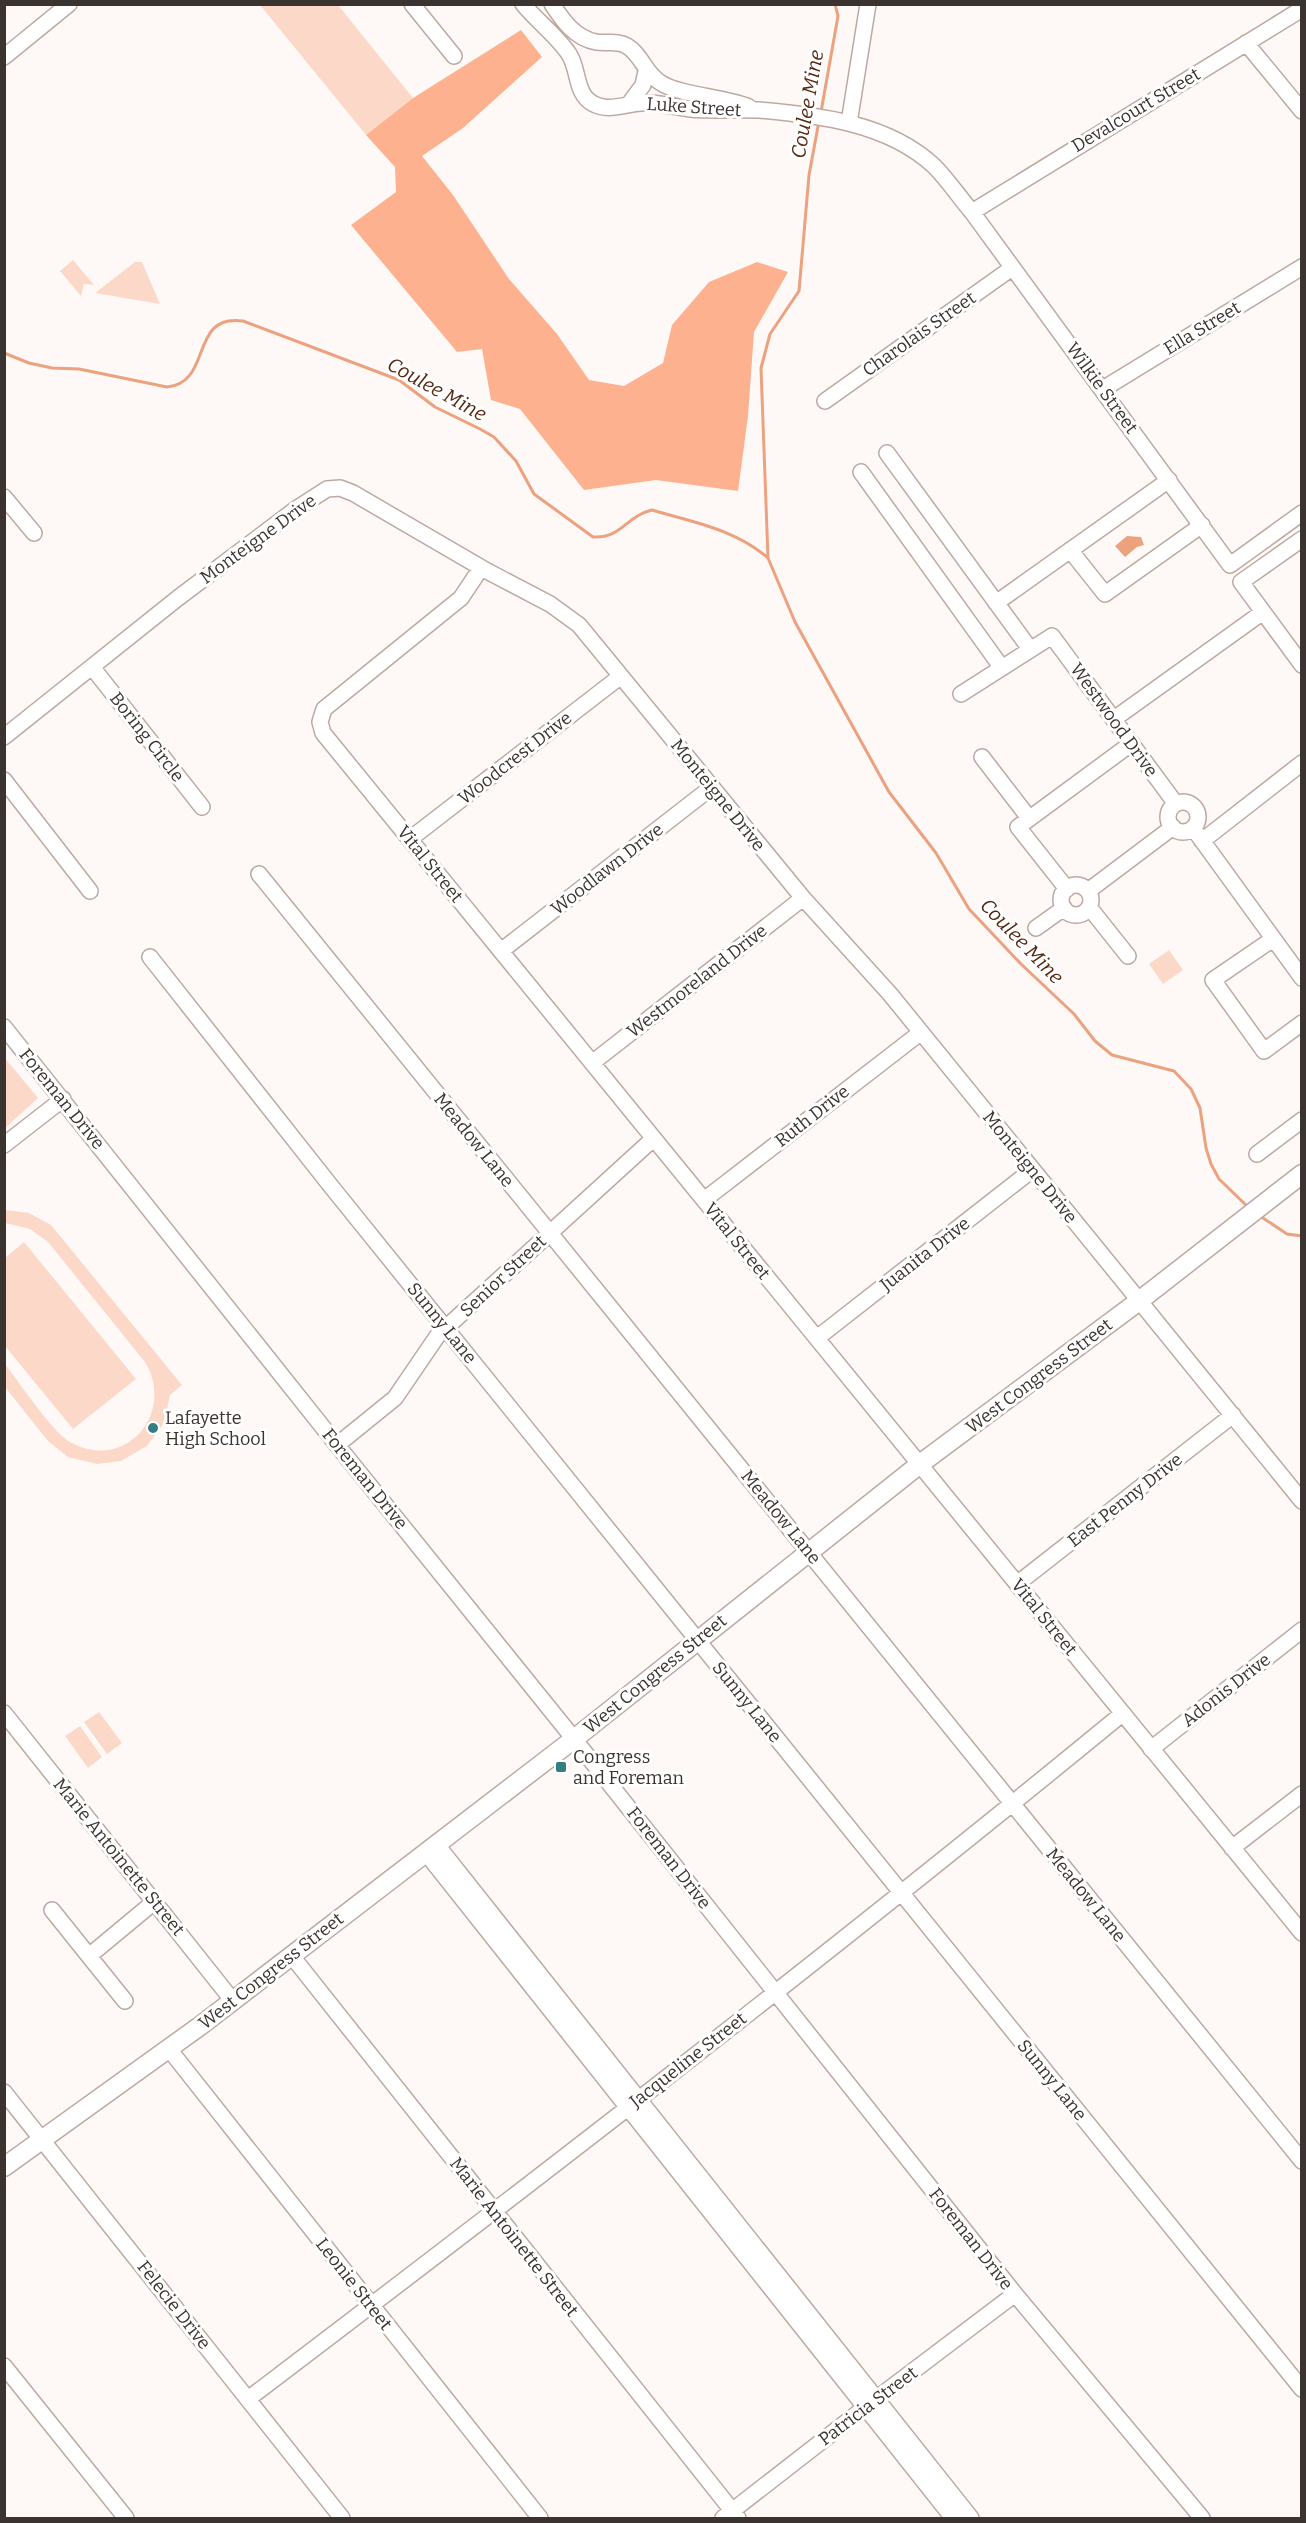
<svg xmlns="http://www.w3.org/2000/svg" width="1306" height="2523" font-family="Bitter,serif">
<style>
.green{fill:#fcd8c8}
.forest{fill:#feb18f}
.water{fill:#eca17f}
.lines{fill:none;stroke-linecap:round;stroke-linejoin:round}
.stream{stroke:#eca17f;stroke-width:3}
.minor-casing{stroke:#bea9a0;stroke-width:18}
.major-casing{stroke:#bea9a0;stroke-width:21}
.minor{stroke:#fff;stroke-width:15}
.major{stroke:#fff;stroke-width:18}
.poi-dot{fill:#347d82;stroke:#fff;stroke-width:2}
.labels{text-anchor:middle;stroke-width:6;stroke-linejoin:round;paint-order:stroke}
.street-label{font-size:18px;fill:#3b3330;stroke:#fff}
.poi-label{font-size:18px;fill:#3b3330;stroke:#fff;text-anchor:start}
.water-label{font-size:20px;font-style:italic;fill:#57270f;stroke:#fff}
</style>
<rect width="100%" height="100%" fill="#fef9f7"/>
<path class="green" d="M260 5H338L413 98 366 135Z
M73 260 94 285 84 284 81 296 60 271Z
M135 262H142L160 304 95 293Z
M1169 950 1183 970 1163 984 1149 964Z
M4 1057 38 1098 5 1128H4Z
M5 1210 29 1213 51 1225 182 1385 170 1395 164 1423 147 1446 121 1461 97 1464 68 1457 48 1441 5 1387V1364C19 1382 53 1433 70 1442 125 1473 176 1413 145 1362L48 1242 30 1229 5 1223Z
M24 1242 136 1379 73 1429 5 1346V1258Z
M99 1712 122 1743 107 1754 84 1722Z
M80 1726 102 1757 88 1768 65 1736Z"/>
<path class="forest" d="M521 30 542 57 463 128 422 156 453 195 509 279 557 334 589 380 624 386 663 363 672 325 709 282 757 262 788 272 754 332 748 416 738 491 656 480 584 490 520 409 491 400 482 349 457 352 351 225 396 192 395 167 366 135 413 98Z"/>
<path class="water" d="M1127 536 1141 537 1144 545 1137 547 1125 557 1115 546Z"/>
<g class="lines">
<path class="stream" d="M821 112 838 16 835 4
M819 121 809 175 799 291 770 334 761 368 768 558 795 622 889 792 936 853 969 909 1021 964 1074 1014 1095 1041 1112 1055 1174 1071 1191 1089 1200 1108 1206 1148 1211 1164 1219 1179 1248 1207
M4 353 29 363 52 368 79 369 167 387C213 383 189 313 243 321L399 380 435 407 480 429 494 437 516 461 534 494 593 537C621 539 626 516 652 510 692 522 735 529 768 558
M1260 1216 1287 1234 1302 1236"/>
<defs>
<path id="minor" d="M412 4 454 56
M523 4C537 21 557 36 569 54 579 69 575 93 592 103 611 114 629 101 650 103 663 104 677 107 690 109 713 111 736 109 759 110 818 115 888 123 934 166 948 180 959 197 972 212L1230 565 1302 513
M552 4C563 21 575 38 596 42 607 44 617 40 627 46 642 55 645 74 661 83 680 95 724 97 749 107
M1246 43 1302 111
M4 57 69 4
M629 104 643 85 646 71
M849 123 868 4
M972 212 1302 9
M1103 389 1302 267
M825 401 1012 268
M887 453 1030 649
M861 472 1002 668
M4 497 34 533
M1302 539 1241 582 1302 665
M1070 550 1105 594 1202 525
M481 568 461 598 324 709 320 722 323 733 1302 1933
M996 603 1169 480
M92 667 202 807
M961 694 1052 636 1176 804
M1114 719 1263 612
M4 737 178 598 296 509 327 489 340 488 353 493 487 571 550 604 579 625 803 898 890 994 1302 1501
M982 757 1029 818
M4 780 90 891
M1168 817a15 15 0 1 1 30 0a15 15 0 1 1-30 0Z
M1193 828 1302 978
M410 839 621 676
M1202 841 1302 763
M259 874 1302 2161
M1061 900a15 15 0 1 1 30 0a15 15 0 1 1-30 0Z
M1067 889 1018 827 1132 743
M1088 891 1173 827
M1089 907 1128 956
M1036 928 1064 908
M1273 939 1213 980 1264 1051 1302 1023
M501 951 712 787
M150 957 330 1185 1302 2389
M4 1027 337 1445 574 1739 1015 2294 1202 2518
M592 1063 803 898
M4 1145 63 1099
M1257 1154 1302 1120
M704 1200 920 1033
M817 1338 1032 1170
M337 1445 395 1398 438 1335 653 1139
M1017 1584 1233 1415
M4 1713 233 2001
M1151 1749 1302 1630
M437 1845 971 2518
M1232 1848 1302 1794
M426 1853 953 2518
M52 1910 125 2001
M291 1955 738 2518
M89 1956 154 1902
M169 2049 540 2518
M4 2092 342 2518
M4 2366 126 2518
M248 2399C543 2175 836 1949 1122 1714
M723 2518 876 2399 1015 2294"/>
<path id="major" d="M4 2167 200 2026 574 1739 920 1464 1139 1301 1302 1174"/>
</defs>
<use href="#minor" class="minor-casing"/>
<use href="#major" class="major-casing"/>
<use href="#minor" class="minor"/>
<use href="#major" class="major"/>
</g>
<g class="poi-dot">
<circle cx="153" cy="1428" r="6"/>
<rect x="555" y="1761" width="12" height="12" rx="3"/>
</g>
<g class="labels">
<g class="street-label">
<text transform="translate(694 107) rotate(4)" y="6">Luke Street</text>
<text transform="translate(1136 110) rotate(-31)" y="6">Devalcourt Street</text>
<text transform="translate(1202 328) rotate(-31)" y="6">Ella Street</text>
<text transform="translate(919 334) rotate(-35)" y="6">Charolais Street</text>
<text transform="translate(1102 388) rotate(54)" y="6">Wilkie Street</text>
<text transform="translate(258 539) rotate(-36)" y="6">Monteigne Drive</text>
<text transform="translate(1114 720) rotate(54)" y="6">Westwood Drive</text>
<text transform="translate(147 737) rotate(52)" y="6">Boring Circle</text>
<text transform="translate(515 758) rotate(-38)" y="6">Woodcrest Drive</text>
<text transform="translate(718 795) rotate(51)" y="6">Monteigne Drive</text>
<text transform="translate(430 864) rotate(51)" y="6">Vital Street</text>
<text transform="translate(607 869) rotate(-38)" y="6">Woodlawn Drive</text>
<text transform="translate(697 981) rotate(-38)" y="6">Westmoreland Drive</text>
<text transform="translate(62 1099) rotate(51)" y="6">Foreman Drive</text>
<text transform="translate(812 1116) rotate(-38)" y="6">Ruth Drive</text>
<text transform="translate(474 1140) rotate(51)" y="6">Meadow Lane</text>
<text transform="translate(1030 1167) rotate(51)" y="6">Monteigne Drive</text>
<text transform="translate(737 1241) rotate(51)" y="6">Vital Street</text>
<text transform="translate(925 1254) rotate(-38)" y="6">Juanita Drive</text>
<text transform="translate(503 1276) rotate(-43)" y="6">Senior Street</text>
<text transform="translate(442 1323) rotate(51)" y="6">Sunny Lane</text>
<text transform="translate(1039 1376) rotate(-37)" y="6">West Congress Street</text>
<text transform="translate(365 1479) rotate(51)" y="6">Foreman Drive</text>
<text transform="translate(1125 1500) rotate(-38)" y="6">East Penny Drive</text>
<text transform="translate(781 1517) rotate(51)" y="6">Meadow Lane</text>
<text transform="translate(1044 1617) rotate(51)" y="6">Vital Street</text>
<text transform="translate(655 1674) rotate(-39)" y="6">West Congress Street</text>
<text transform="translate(1226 1690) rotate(-38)" y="6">Adonis Drive</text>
<text transform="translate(747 1702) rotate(51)" y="6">Sunny Lane</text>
<text transform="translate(119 1857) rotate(51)" y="6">Marie Antoinette Street</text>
<text transform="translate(669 1858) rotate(52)" y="6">Foreman Drive</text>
<text transform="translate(1086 1895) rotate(51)" y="6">Meadow Lane</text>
<text transform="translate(271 1971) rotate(-38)" y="6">West Congress Street</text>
<text transform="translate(688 2060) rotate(-38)" y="6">Jacqueline Street</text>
<text transform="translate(1052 2080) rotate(51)" y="6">Sunny Lane</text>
<text transform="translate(514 2237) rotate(52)" y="6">Marie Antoinette Street</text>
<text transform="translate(971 2239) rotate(52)" y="6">Foreman Drive</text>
<text transform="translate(354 2284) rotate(52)" y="6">Leonie Street</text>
<text transform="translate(174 2305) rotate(52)" y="6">Felecie Drive</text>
<text transform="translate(868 2406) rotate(-37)" y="6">Patricia Street</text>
</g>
<g class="poi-label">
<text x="165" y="1424">Lafayette<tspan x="165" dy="21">High School</tspan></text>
<text x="573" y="1763">Congress<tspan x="573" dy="21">and Foreman</tspan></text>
</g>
<g class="water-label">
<text transform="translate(807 104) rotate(-80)" y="7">Coulee Mine</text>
<text transform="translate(437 389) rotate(29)" y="7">Coulee Mine</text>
<text transform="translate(1022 941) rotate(46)" y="7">Coulee Mine</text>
</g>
</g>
<rect width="1306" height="2523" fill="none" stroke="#3b3330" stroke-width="12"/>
</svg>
